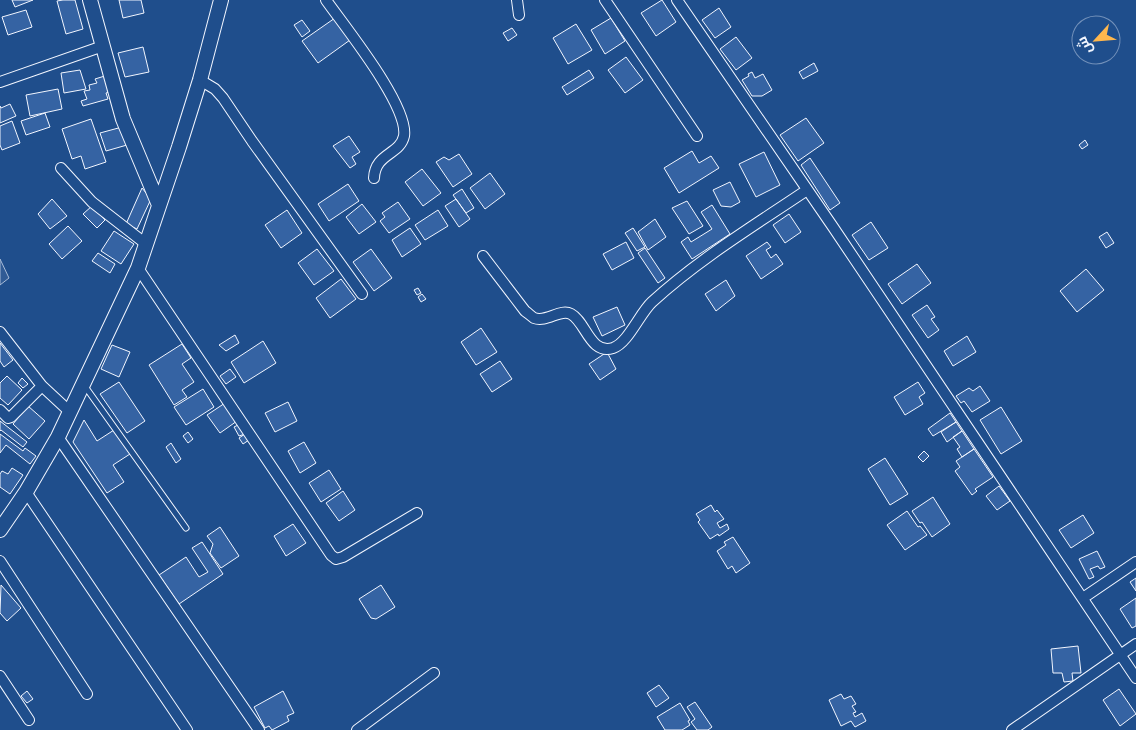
<svg xmlns="http://www.w3.org/2000/svg" width="1136" height="730" font-family="'Source Sans 3',Cairo,sans-serif">
<style>
.built{fill:#305b95;stroke:#a8bbd7}
.building{fill:#3563a3;stroke:#f2f6ff}
.lines{fill:none;stroke-linecap:round;stroke-linejoin:round}
.lane-casing{stroke:#f2f6ff;stroke-width:7}
.street-casing{stroke:#f2f6ff;stroke-width:12}
.secondary-casing{stroke:#f2f6ff;stroke-width:16}
.lane{stroke:#1f4e8c;stroke-width:5}
.street{stroke:#1f4e8c;stroke-width:10}
.secondary{stroke:#1f4e8c;stroke-width:14}
</style>
<rect width="100%" height="100%" fill="#1f4e8c"/>
<path class="built" d="M0 259 9 278 0 285Z"/>
<path class="building" d="M12 0H33L15 7Z
M63 0H75L83 29 66 34 57 1Z
M119 0H141L144 13 123 18Z
M662 0 676 22 656 36 641 13Z
M719 8 731 27 715 38 702 20Z
M26 10 32 27 8 35 2 17Z
M335 18 350 40 318 63 302 41Z
M611 18 625 41 605 54 591 30Z
M302 20 310 31 302 37 294 25Z
M576 24 592 50 568 64 553 38Z
M512 28 517 35 508 41 503 33Z
M736 37 752 58 736 70 720 49Z
M143 47 149 72 125 77 118 53Z
M626 57 643 80 625 93 608 70Z
M814 63 818 71 803 79 799 72Z
M80 70 86 89 64 93 61 73Z
M589 70 594 78 567 95 562 87Z
M752 72 755 78 763 74 772 90 762 96H752L742 80 749 76 748 74Z
M108 75 113 91 106 93 108 99 83 106 81 101 87 99 84 91 90 90 89 85 97 83 95 79Z
M58 89 62 109 30 116 26 95Z
M10 104 16 116 0 123V106L1 108Z
M45 113 50 127 26 135 21 121Z
M806 118 824 143 798 161 780 135Z
M91 119 106 162 85 169 81 156 72 159 62 129Z
M12 121 20 143 2 150 0 145V126Z
M122 127 127 145 106 151 100 133Z
M349 136 360 152 352 157 356 164 350 168 333 146Z
M1085 140 1088 145 1082 149 1079 145Z
M692 151 699 163 711 156 719 168 679 193 664 168Z
M764 152 780 185 756 197 739 164Z
M459 154 472 174 453 187 436 162 444 157 449 160Z
M810 158 840 203 830 210 801 165Z
M422 169 441 193 423 206 405 182Z
M490 173 505 194 485 209 470 188Z
M730 182 740 202 731 207 721 206 713 190Z
M348 184 359 201 329 221 318 204Z
M142 188 151 199 137 229 126 224Z
M462 189 474 208 466 213 453 195Z
M52 199 67 216 50 229 38 214Z
M456 199 470 219 459 227 445 206Z
M687 201 703 226 689 234 672 208Z
M398 202 410 219 389 233 380 221 385 217 382 213Z
M362 204 376 222 359 234 346 217Z
M712 205 730 234 692 259 681 242 688 237 691 242 712 229 701 212Z
M92 206 105 220 97 228 83 214Z
M287 210 302 233 281 248 265 225Z
M438 210 448 226 425 240 415 225Z
M789 214 801 232 785 243 773 225Z
M655 219 666 237 648 250 638 232Z
M871 222 888 248 869 260 852 235Z
M68 226 82 241 62 259 49 244Z
M410 228 421 244 402 257 392 240Z
M633 228 645 247 637 251 625 233Z
M114 231 134 244 121 264 101 251Z
M1107 232 1114 243 1106 248 1099 237Z
M626 242 634 258 612 270 603 254Z
M767 242 771 247 766 250 771 258 776 254 783 264 761 279 746 256Z
M645 248 665 278 658 283 638 253Z
M317 249 334 271 314 285 298 263Z
M371 249 392 278 374 291 353 262Z
M98 253 115 264 110 273 92 261Z
M917 264 931 283 902 304 888 284Z
M1086 269 1104 290 1077 312 1060 291Z
M341 279 356 299 330 318 316 298Z
M726 280 735 296 716 311 705 294Z
M418 288 421 293 417 295 414 290Z
M422 294 426 299 421 302 418 297Z
M927 305 935 317 931 319 939 330 928 338 912 315Z
M617 307 625 325 602 336 593 317Z
M481 328 497 352 476 365 461 342Z
M235 335 239 343 226 351 219 345Z
M967 336 976 352 953 366 944 351Z
M263 341 276 363 244 383 231 362Z
M0 343 13 360 4 367 0 361Z
M182 344 191 358 182 364 194 382 182 390 187 397 174 405 149 365Z
M112 345 130 352 119 377 101 369Z
M607 352 616 369 600 380 589 364Z
M500 361 512 379 492 392 480 374Z
M230 369 236 377 226 384 220 376Z
M7 376 22 390 8 405 0 398V383Z
M22 378 28 384 23 388 18 383Z
M119 382 145 421 127 433 100 394Z
M918 382 925 393 919 397 923 404 905 415 894 397Z
M980 386 990 401 972 412 964 401 961 403 956 396 969 388 973 391Z
M203 389 214 407 186 425 174 407Z
M288 402 297 421 275 432 265 413Z
M225 403 237 421 220 433 207 415Z
M28 406 45 421 29 439 13 424Z
M1001 407 1022 441 1001 454 980 420Z
M950 413 956 422 933 436 928 429Z
M84 420 97 441 114 430 130 454 113 465 124 482 107 493 73 442Z
M0 421 27 442 23 447 1 430 0 431Z
M956 422 962 431 947 442 941 432Z
M240 424 245 434 239 436 234 427Z
M962 431 974 449 962 457 957 449 960 447 953 437Z
M188 432 193 439 188 443 183 436Z
M0 434 23 451 25 448 36 456 30 464 6 445 0 453Z
M245 434 249 440 243 444 239 438Z
M304 442 316 463 300 473 288 451Z
M171 443 181 459 176 463 166 447Z
M974 449 993 477 975 489 977 491 972 495 955 471 960 467 956 461Z
M924 451 929 456 923 462 918 457Z
M885 458 908 494 890 505 868 469Z
M12 468 23 475 10 494 0 487V474L2 471 8 474Z
M329 470 341 489 321 502 309 483Z
M999 486 1010 501 997 510 986 496Z
M343 491 355 510 339 521 326 503Z
M933 497 950 524 932 537 922 522 920 523 912 511Z
M711 505 715 512 717 510 724 519 717 523 720 528 727 524 729 529 719 536 718 534 710 539 698 522 700 520 696 514Z
M907 511 918 527 920 526 927 535 905 550 887 525Z
M1083 515 1094 533 1071 548 1059 530Z
M293 524 306 543 286 556 274 536Z
M220 527 239 556 221 568 210 553 213 544 207 536Z
M733 537 750 563 736 573 732 566 728 569 717 551 726 545 724 542Z
M202 542 223 574 179 604 159 575 186 557 199 577 208 572 192 548Z
M1097 551 1105 567 1100 569 1098 566 1090 569 1094 577 1089 579 1079 559Z
M1136 578V591L1130 582Z
M1 585 21 608 7 621 0 613Z
M381 585 395 607 376 619 371 618 359 599Z
M1136 598V626L1132 628 1120 609Z
M1078 646 1081 673H1072L1073 681 1064 682 1062 673H1053L1051 649Z
M659 685 669 698 656 707 647 693Z
M1119 689 1136 714 1120 726 1103 700Z
M27 691 33 699 27 703 21 696Z
M283 691 294 713 287 716 289 721 272 730 269 726 265 728 254 707Z
M841 694 844 699 851 696 856 704 852 706 856 712 853 713 855 717 862 713 866 721 855 727 851 721 841 726 829 700Z
M695 702 712 727 708 730H697L691 722 695 719 687 707Z
M680 703 690 720 688 721 690 725 682 730H665L657 717Z"/>
<g class="lines">
<defs>
<path id="lane" d="M84 385 186 528"/>
<path id="street" d="M326 0C345 27 409 106 404 136 400 155 375 153 374 178
M517 0 519 15
M605 0 697 136
M677 0 833 227 1136 678
M200 80 215 89 223 98 252 141 362 294
M0 82 103 46
M61 168 92 202 146 244
M483 256 525 311C528 313 531 316 534 318 547 323 560 308 571 314 586 322 590 355 613 348 628 343 640 313 652 302 699 259 755 225 807 190
M138 268 331 555 336 559 343 557 417 513
M0 332 42 386 70 412
M0 410 8 418 11 417 42 386
M58 437 259 730
M26 492 187 730
M0 561 87 694
M1083 598 1136 562
M0 676 29 720
M357 730 434 673
M1012 730 1136 644"/>
<path id="secondary" d="M90 0 123 119 159 205
M0 530 26 492 58 437 138 268 179 147 200 80 221 0"/>
</defs>
<use href="#lane" class="lane-casing"/>
<use href="#street" class="street-casing"/>
<use href="#secondary" class="secondary-casing"/>
<use href="#lane" class="lane"/>
<use href="#street" class="street"/>
<use href="#secondary" class="secondary"/>
</g>
<g transform="translate(1096 40) rotate(244)"><circle r="24" fill="#1f4e8c" stroke="#7391ba"/>
<path d="M0-4L9 19L0 12L-9 19Z" fill="#ffb74d"/>
<text y="-8" font-size="14" font-weight="bold" text-anchor="middle" fill="#f2f6ff">ش</text>
</g>
</svg>
